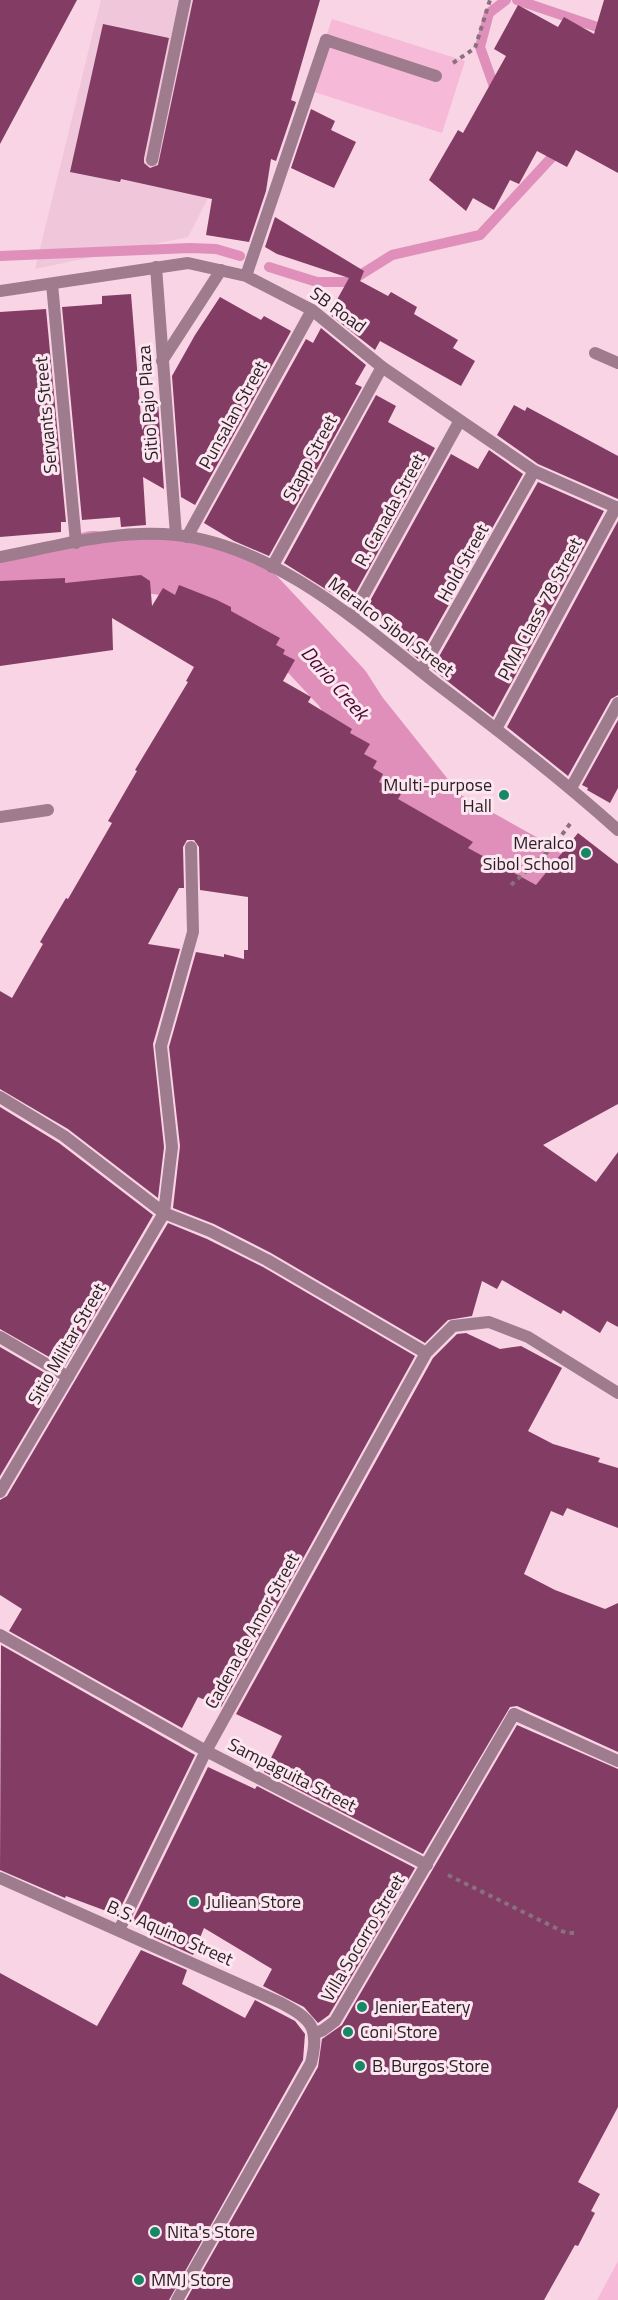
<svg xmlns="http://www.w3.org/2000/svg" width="618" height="2300" font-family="'Titillium Web',sans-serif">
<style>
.built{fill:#f0c6da}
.green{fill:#f7b9d8}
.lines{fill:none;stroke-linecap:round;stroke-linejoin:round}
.stream{stroke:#df8fb9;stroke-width:10}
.river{stroke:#df8fb9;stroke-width:58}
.building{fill:#833c64}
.path{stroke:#88707c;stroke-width:4;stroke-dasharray:4.5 4.5;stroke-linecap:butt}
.service{stroke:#9e7b8d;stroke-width:12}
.pedestrian{stroke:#9e7b8d;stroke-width:12}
.minor{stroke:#9e7b8d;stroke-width:12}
.poi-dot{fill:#178766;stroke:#fce6f0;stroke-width:2}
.labels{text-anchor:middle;stroke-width:6;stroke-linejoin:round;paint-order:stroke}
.street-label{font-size:18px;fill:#2b1e25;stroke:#fce6f0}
.poi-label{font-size:18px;fill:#2b1e25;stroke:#fce6f0;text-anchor:start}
.water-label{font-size:20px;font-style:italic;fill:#4c0533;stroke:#fce6f0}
</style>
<rect width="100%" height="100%" fill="#f8d4e5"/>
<path class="built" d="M101 0H269L208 198 188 237 35 269Z"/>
<path class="green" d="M332 19 465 61 442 133 308 90Z
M618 2261V2300H597Z"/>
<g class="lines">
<path class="stream" d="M517 0 618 34
M496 92 480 47 489 13 506 0
M0 256 190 248 216 249 240 256
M269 267 317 282H349L392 255 480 235 553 156 549 146"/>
<path class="river" d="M0 582 22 579 93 560 146 564 202 571 256 596 342 688 358 713 441 817 527 865 618 931"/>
</g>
<path class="building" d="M0 0H77L0 144Z
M193 0H320L291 100 296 102 276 161 271 159 266 191 249 242 206 235 212 199 121 179 120 182 70 172 103 24 169 38 144 158V163L150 168 158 165Z
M604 0H618V173L576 150 567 167 537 151 519 184 510 180 494 210 473 198 466 211 429 180 458 130 463 133 506 56 494 49 518 5 558 27 564 17 594 34Z
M311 109 335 121 331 130 356 142 334 188 291 168Z
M275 217 364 271 360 281 388 296 391 292 417 307 414 314 458 340 453 348 475 361 461 386 380 341 375 350 329 314 349 278 277 254 265 247Z
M131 294 142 430 158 402 164 489 143 477 146 525 121 527 120 517 82 520 62 307 102 304V296Z
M220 297 261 320 264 316 291 331 195 505 181 497 172 376 195 335Z
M46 309 66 522H61V532L0 537V312Z
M321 328 366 365 355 384 362 387 269 556 234 541 204 523 306 339 313 343Z
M376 395 396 406 388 422 435 448 351 601 344 598 343 600 284 563Z
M514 405 525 411 527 407 618 456V499L538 464 497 435Z
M489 450 523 474 418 659 400 644 406 633 365 610 451 454 478 469Z
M538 482 604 511 493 717 432 669Z
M618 521V695L611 699 568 776 507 727Z
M141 575 150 581 152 606 163 588 175 595 179 585 217 600 231 607V611L280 638 276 645 285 650 283 654 295 660 283 681 311 697 308 702 352 729 350 733 370 744 364 754 377 761 373 768 383 774 379 782 401 794 398 799 473 842 468 848 536 885 578 833 618 864V1104L543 1145 596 1182 618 1152V1327L607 1321 600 1333 563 1310 561 1314 502 1280 497 1289 482 1281 472 1316 448 1320 425 1343 271 1253 214 1224 173 1208 180 1146 169 1047 196 952 224 957V954L244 959V950H248V897L200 890 199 847 194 840H187L183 847 184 888H179L148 944 180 949 153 1044 164 1147 158 1198 68 1129 0 1089V991L12 998 43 944 40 942 66 898 68 899 112 823 108 821 137 771 135 770 188 682 186 681 194 667 112 618 113 650 0 666V581L65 578V583Z
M618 720V788L610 803 587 790 588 788 582 785Z
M0 1107 59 1143 153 1215 65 1366 0 1329Z
M168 1223 207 1239 263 1267 415 1356 221 1707 198 1697 182 1728 9 1631 22 1609 0 1595V1500L7 1496Z
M466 1333 500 1349 521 1346 562 1368 528 1431 553 1444 600 1458 598 1462 618 1468V1528L567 1508 563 1516 551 1511 524 1574 555 1590 605 1609 618 1603V1752L517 1706 510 1707 423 1854 264 1772 282 1736 236 1714 433 1358 457 1334Z
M0 1347 57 1380 0 1476Z
M1 1645 195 1755 117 1915 66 1896 65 1898 0 1870Z
M517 1725 618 1769V2107L578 2182 600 2194 591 2211 595 2213 578 2246 575 2245 544 2300H186L318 2067 322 2039 342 2025Z
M208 1767 255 1789 257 1786 415 1868 329 2015 318 2023 304 2007 263 1986 272 1969 204 1928 193 1955 149 1935 152 1931 132 1922Z
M141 1950 187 1970 182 1984 245 2018 255 2000 295 2021 305 2034 303 2060 169 2300H0V1973L97 2026Z"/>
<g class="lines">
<path class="path" d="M453 63 475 48 490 0
M511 885 553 847 572 821
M448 1875 566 1933H575"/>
<path class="service" d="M326 40 436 76
M152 160 185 0
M595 353 618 363
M0 817 48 810
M0 1097 64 1136 164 1213 210 1231 267 1260 426 1353
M0 1337 68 1377 164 1213 172 1147 161 1046 193 932 191 847
M0 1635 206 1751 427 1865
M514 1714 618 1761
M119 1930 206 1751 426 1353 453 1326 489 1322 528 1337 618 1393"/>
<path class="pedestrian" d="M52 284 76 543
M162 361 221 270
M187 537 312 310
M272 567 382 367
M352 616 459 422
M421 671 534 471
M496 729 616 507
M571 788 618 703"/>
<path class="minor" d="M156 267 176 535
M246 276 326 40
M0 291 188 263 246 276 312 310 382 367 534 471 618 508
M0 557C57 546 117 529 176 535 275 546 362 625 437 684 499 731 560 778 618 830
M0 1492 68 1377
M0 1878 281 2003C311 2019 320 2027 311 2063L177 2300
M314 2034 323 2030 335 2021 514 1714"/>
</g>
<g class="poi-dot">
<circle cx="504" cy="795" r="6"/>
<circle cx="586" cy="853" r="6"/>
<circle cx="194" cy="1902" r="6"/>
<circle cx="362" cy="2007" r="6"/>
<circle cx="348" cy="2032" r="6"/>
<circle cx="360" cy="2066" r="6"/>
<circle cx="155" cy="2232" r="6"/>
<circle cx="139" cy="2280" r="6"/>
</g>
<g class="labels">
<g class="street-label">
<text transform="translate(338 310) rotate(36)" y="6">SB Road</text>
<text transform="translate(148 403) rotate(-94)" y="6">Sitio Pajo Plaza</text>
<text transform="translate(46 415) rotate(-95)" y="6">Servants Street</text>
<text transform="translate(233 415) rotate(-61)" y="6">Punsalan Street</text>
<text transform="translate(310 458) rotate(-62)" y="6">Stapp Street</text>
<text transform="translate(390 510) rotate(-61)" y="6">R. Canada Street</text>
<text transform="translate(463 563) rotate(-61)" y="6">Hold Street</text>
<text transform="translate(540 609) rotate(-62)" y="6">PMA Class '78 Street</text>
<text transform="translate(391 627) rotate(37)" y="6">Meralco Sibol Street</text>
<text transform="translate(67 1344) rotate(-60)" y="6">Sitio Militar Street</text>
<text transform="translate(252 1631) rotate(-61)" y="6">Cadena de Amor Street</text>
<text transform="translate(292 1775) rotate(27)" y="6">Sampaguita Street</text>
<text transform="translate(170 1933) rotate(24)" y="6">B.S. Aquino Street</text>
<text transform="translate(363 1938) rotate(-59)" y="6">Villa Socorro Street</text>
</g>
<g class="poi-label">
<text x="492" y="791" text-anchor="end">Multi-purpose<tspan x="492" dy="21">Hall</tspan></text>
<text x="574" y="849" text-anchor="end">Meralco<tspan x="574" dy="21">Sibol School</tspan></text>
<text x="206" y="1908">Juliean Store</text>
<text x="374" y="2013">Jenier Eatery</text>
<text x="360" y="2038">Coni Store</text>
<text x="372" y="2072">B. Burgos Store</text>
<text x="167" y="2238">Nita's Store</text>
<text x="151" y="2286">MMJ Store</text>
</g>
<g class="water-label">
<text transform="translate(335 683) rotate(49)" y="7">Dario Creek</text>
</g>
</g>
</svg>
